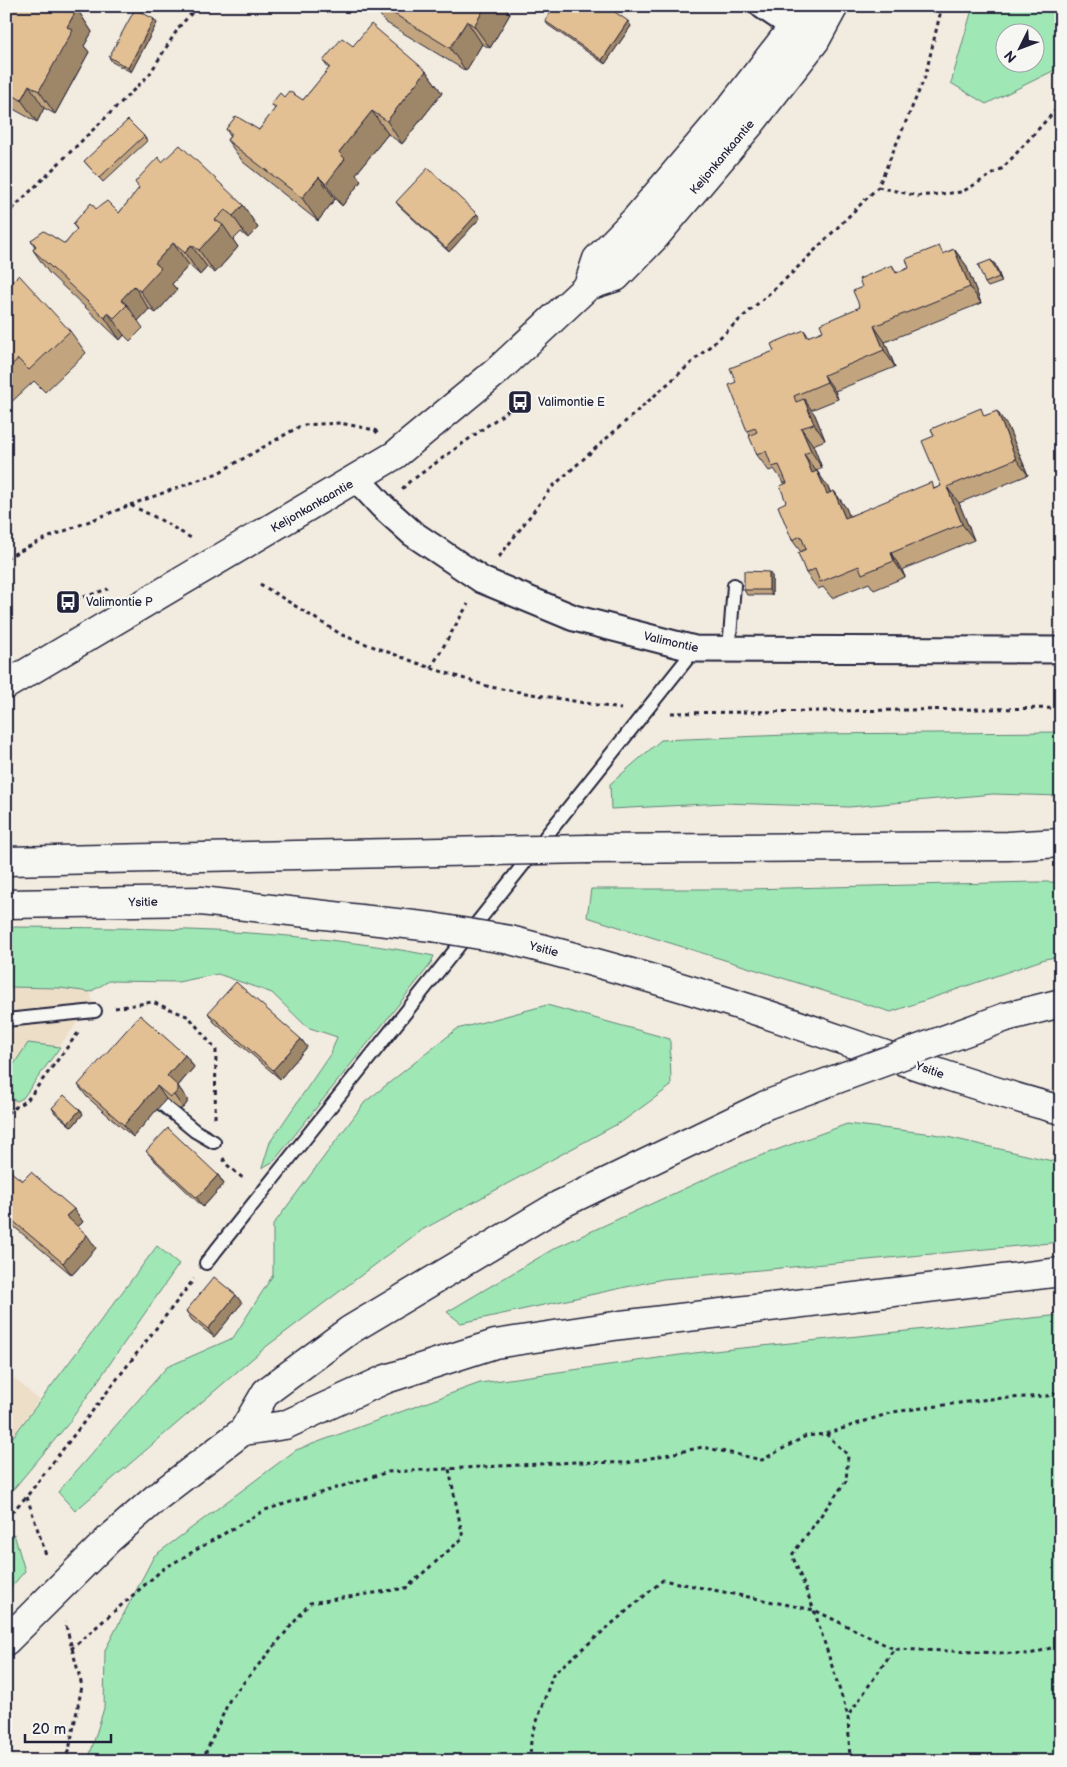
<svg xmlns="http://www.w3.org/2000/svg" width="1067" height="1767" font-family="'Balsamiq Sans',sans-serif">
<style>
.built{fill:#eddec8}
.green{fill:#9fe7b5;stroke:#608478;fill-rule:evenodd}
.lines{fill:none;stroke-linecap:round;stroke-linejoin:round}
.lane-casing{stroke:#22223b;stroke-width:16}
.street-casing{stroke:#22223b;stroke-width:29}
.secondary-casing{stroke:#22223b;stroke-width:31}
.highway-casing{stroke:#22223b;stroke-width:31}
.path{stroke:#22223b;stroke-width:3;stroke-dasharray:4 4;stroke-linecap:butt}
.lane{stroke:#f6f6f2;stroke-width:12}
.street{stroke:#f6f6f2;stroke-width:25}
.secondary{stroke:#f6f6f2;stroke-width:28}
.highway{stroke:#f6f6f2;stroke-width:28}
.highway-bridge-casing{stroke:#22223b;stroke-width:31;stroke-linecap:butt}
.highway-bridge{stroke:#f6f6f2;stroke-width:28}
.wall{fill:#c2a57f;stroke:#22223b}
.shaded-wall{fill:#9e8668;stroke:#22223b}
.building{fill:#e2c094;stroke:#22223b}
.labels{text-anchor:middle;stroke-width:4.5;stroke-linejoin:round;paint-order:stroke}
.street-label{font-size:12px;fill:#22223b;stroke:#f6f6f2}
.poi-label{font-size:12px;fill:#22223b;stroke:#f6f6f2;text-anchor:start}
</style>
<rect width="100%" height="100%" fill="#f2ebdf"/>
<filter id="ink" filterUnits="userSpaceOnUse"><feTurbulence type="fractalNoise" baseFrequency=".02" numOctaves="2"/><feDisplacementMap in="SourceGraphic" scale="10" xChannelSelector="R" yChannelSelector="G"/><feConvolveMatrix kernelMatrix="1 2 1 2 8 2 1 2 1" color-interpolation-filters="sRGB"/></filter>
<g filter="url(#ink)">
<path class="built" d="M6 987 60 988 90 992 93 1002 6 1117Z
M6 1371 39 1400 6 1446Z"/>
<path class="green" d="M973 6H1061V67L986 104 951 83ZM1034 32V62H1004V32Z
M1061 732V796L993 794 849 807 724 803 611 809 610 784 661 740 812 734Z
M1034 882H1061V956L1045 959 891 1012 587 917 591 889H748Z
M6 927C149 928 293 928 434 956L430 965 274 1161 262 1168 270 1142 331 1053 337 1037 307 1027 272 993 218 974 178 982 109 981 90 992 60 988 6 987Z
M547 1005 670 1039 671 1086 623 1121 420 1231 267 1346 75 1511 58 1492 167 1367 233 1338 273 1275V1225L365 1102 457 1029Z
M28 1043 60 1047 23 1098 17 1101 6 1096V1076Z
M847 1124 934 1134 1061 1163V1242L663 1279 461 1323 447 1312 555 1248 738 1164Z
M157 1246 179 1264 68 1424 6 1498V1446Z
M1061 1315V1761H88L104 1708 105 1650 154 1556 296 1450 480 1383 694 1353Z
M14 1534 25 1571 6 1593V1538Z"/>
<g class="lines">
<defs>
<path id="lane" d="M729 650 734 585
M6 1020 95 1011
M162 1104 195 1131 214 1142
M206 1263 695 649"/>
<path id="street" d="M763 6 809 37
M357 479 382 506 412 533 482 580 574 618 695 649 1061 650"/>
<path id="secondary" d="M588 286 597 259 635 220 731 107 793 27 805 6
M6 685 395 455 497 371 588 286 616 277 654 238 751 123 815 41 834 6"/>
<path id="highway" d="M589 849 1008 846 1061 843
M6 861 490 851
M6 904 201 901 432 927
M510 940C591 961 671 983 751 1009 854 1043 956 1082 1061 1110
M1006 1017 1061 1003
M243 1431 285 1425 386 1379 495 1344 621 1325 1061 1272
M6 1641 109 1539 157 1497 243 1431 266 1392 350 1330 559 1205 766 1105"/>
</defs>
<use href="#lane" class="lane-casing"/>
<use href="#street" class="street-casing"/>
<use href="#secondary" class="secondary-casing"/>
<use href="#highway" class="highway-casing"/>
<path class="path" d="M878 187 918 196 962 192 1003 168 1061 104
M6 215 149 75 179 27 198 6
M415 478 520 402
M402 489 413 478
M130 505 218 473 302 425 340 423 375 430 378 434
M499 557 552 487 791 274 878 187 925 77 942 6
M6 558 42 540 130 505 159 519 191 538
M260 584 342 635 431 668 490 687 621 709
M68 602 108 589
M431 668 468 604
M671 713 1061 708
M115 1008 152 1002 189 1017 216 1050 215 1119
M7 1113 28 1099 78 1033
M223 1158 226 1164 245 1180
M826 1434 848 1455 846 1481 792 1555 814 1610 848 1716
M27 1497 46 1555
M6 1518 27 1496 194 1279
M71 1649 163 1569 265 1510 388 1472 576 1462 627 1463 703 1447 762 1460 806 1436 826 1434 893 1412 989 1399 1047 1396 1061 1392
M63 1761 69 1750 82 1686 65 1622
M202 1761 230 1699 310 1603 406 1588 463 1538 449 1469
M530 1761 531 1739 553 1674 663 1580 814 1610 894 1649
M850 1761 848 1716 894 1649 1030 1654 1061 1645"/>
<use href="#lane" class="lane"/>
<use href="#street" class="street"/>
<use href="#secondary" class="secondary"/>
<use href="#highway" class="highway"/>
<defs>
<path id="highway-bridge" d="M490 851 589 849
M432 927 510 940
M766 1105 1006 1017"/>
</defs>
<use href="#highway-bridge" class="highway-bridge-casing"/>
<use href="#highway-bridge" class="highway-bridge"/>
</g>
<path class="wall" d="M6 6 77 9 92 32 84 46 89 52 55 114 44 108 37 122 6 105Z
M374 6H505L510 14 490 48 482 44 466 71 385 22Z
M545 21 631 26 605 64 548 25Z
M157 23 131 72 112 62 109 57Z
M353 46 426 71 442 93 402 144 388 134 356 174 361 181 342 206 335 199 318 221 243 162 227 140 230 136 226 129 259 130 275 109 271 104 284 97 303 100 329 69 323 61Z
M144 136 147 141 103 182 84 161Z
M162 162 243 205 258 228 248 238 241 232 233 240 238 247 215 273 207 267 200 275 189 265 172 284 177 290 156 313 149 309 138 321 143 328 130 341 124 335 120 340 49 273 33 250 35 247 31 240 65 244 77 230 73 224 96 209 119 213Z
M396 202 477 214 480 218 449 252 399 206Z
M954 249 966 265 981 303 885 342 895 367 835 391 838 399 811 410 815 415 825 440 813 445 822 468 816 471H817L828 487 831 493 834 491 846 508 849 516 936 488 941 486 986 415 1008 427 1028 475 959 503 974 540 902 570 905 577 874 590 869 583 832 598 823 587 818 589 806 573 801 552 792 540 786 502 787 483H784L774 469 769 471 757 455 750 435 747 431 736 382 774 351 804 330 809 337 823 331 860 307 862 287 892 265 897 273Z
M991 260 995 264 1002 282 988 287 985 283Z
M6 287 70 331 86 353 45 392 34 381 6 407Z
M772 576V595H747L744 590Z
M208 1013 301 1039 307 1047 280 1079 214 1022Z
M185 1055 194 1067 178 1086 187 1099V1103L183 1108 179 1109 166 1099 133 1137 87 1097 78 1085Z
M52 1108 80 1110 83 1114 72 1127 55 1113Z
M146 1151 218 1175 224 1184 203 1207 153 1159Z
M6 1171 74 1209 83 1222 78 1227 96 1248 72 1275 6 1220Z
M242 1303 214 1337 192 1320 186 1311Z"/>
<path class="shaded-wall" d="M486 6H505L510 14 490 48 474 26Z
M77 9 92 32 84 46 89 52 55 114 39 91 67 27Z
M154 19 157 23 131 72 128 68Z
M467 21 482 44 466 71 450 48Z
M628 21 631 26 605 64 602 60Z
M426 71 442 93 402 144 387 121Z
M29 85 44 108 37 122 21 100Z
M372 111 388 134 356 174 361 181 342 206 326 184 339 152Z
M319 177 335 199 318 221 302 198Z
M243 205 258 228 248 238 233 216Z
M477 214 480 218 449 252 446 248Z
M223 225 238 247 215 273 199 250Z
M173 243 189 265 172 284 177 290 156 313 140 291 155 263Z
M191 245 207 267 200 275 185 253Z
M954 249 966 265 981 303 970 287Z
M991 260 995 264 1002 282 999 277Z
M134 286 149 309 138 321 127 305 121 300Z
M108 313 124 335 120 340 105 318Z
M874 326 885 342 895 367 884 350Z
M824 375 835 391 838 399 827 382Z
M804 399 815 415 825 440 814 424Z
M997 411 1008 427 1028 475 1016 459Z
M801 428 813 445 822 468 811 451Z
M804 454 816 471 823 489 812 473Z
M817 471 828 487 838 511 827 494Z
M947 487 959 503 974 540 962 524Z
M834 491 846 508 857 534 845 518Z
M891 553 902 570 905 577 894 561Z
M769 572 772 576V595L769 590Z
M301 1039 307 1047 280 1079 273 1070Z
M185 1055 194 1067 176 1088 167 1076Z
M157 1086 166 1099 133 1137 124 1125Z
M178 1086 187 1099V1103L183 1108 174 1095Z
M80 1110 83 1114 72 1127 68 1123Z
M218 1175 224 1184 203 1207 197 1198Z
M74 1209 83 1222 75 1229 66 1216Z
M87 1235 96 1248 72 1275 63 1263Z
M236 1295 242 1303 214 1337 208 1329Z"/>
<path class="building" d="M6 6H71L77 9 67 27 73 30 39 91 29 85 21 100 6 91Z
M381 6H486L474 26 467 21 450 48Z
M555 6H606L628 21 602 60 545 21Z
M135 9 154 19 128 68 109 57Z
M371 24 426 71 387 121 372 111 339 152 345 159 326 184 319 177 302 198 227 140 232 134 226 129 236 116 259 130 276 107 271 104 280 93 284 97 289 91 303 100 330 67 323 61 342 38 353 46Z
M128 120 144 136 99 178 84 161Z
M180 145 243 205 233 216 225 210 215 220 223 225 199 250 191 245 185 253 173 243 155 263 161 268 140 291 134 286 121 300 127 305 114 318 108 313 105 318 33 250 36 246 31 240 44 231 65 244 77 229 73 224 91 203 96 209 107 201 119 213 139 188 135 182 158 157 162 162Z
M428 168 477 214 446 248 396 202Z
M939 246 943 254 954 249 970 287 874 326 884 350 824 375 827 382 794 396 796 402 804 399 814 424 801 428 811 451 804 454 812 473 817 471 827 494 834 491 845 518 932 482 934 489 941 486 922 441 934 436 931 429 981 408 984 416 997 411 1016 459 947 487 962 524 891 553 894 561 862 574 859 566 820 582 815 569 806 573 798 553 806 549 801 536 792 540 778 506 786 502 780 486 787 483 779 465 772 467 766 451 757 455 749 436 757 432 755 428 747 431 729 385 736 382 730 368 774 351 771 344 804 330 807 337 823 331 820 324 860 307 853 291 862 287 859 279 892 265 896 273 909 268 906 259Z
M991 260 999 277 985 283 978 265Z
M19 275 70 331 29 370 18 359 6 370V287Z
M744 571 769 572V590H744Z
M236 982 301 1039 273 1070 208 1013Z
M140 1015 185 1055 167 1076 178 1086V1090L174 1095 170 1097 157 1086 124 1125 78 1085Z
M64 1095 80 1110 68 1123 52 1108Z
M168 1128 218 1175 197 1198 146 1151Z
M8 1169 22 1181 31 1172 74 1209 66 1216 87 1235 63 1263 6 1215V1171Z
M214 1277 236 1295 208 1329 186 1311Z"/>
</g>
<defs>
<symbol id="bus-square" viewBox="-11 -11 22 22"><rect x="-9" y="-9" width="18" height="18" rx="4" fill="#22223b" stroke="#f6f6f2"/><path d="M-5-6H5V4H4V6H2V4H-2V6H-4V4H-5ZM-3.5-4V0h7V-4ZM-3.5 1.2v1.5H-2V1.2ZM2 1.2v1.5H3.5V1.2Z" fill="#fff"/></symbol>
</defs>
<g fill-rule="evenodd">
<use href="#bus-square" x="506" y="388" width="28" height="28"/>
<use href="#bus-square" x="54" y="588" width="28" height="28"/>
</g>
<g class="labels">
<g class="street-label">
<text transform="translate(722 157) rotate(-50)" y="4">Keljonkankaantie</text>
<text transform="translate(312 506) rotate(-30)" y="4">Keljonkankaantie</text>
<text transform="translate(671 642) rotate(13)" y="4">Valimontie</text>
<text transform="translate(143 902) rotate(-1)" y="4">Ysitie</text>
<text transform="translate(544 949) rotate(14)" y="4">Ysitie</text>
<text transform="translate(930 1070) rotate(19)" y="4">Ysitie</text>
</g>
<g class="poi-label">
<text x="538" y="406">Valimontie E</text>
<text x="86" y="606">Valimontie P</text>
</g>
</g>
<rect width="1067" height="1767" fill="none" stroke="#f6f6f2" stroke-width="25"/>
<rect x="12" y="12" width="1042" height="1742" fill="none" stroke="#22223b" stroke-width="2" filter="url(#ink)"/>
<g transform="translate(1020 48) rotate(228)"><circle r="24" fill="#f6f6f2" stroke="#a1a1a9"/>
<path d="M0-4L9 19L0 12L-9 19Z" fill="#22223b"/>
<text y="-8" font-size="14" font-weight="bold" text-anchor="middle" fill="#22223b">N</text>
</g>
<path d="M25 1734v8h86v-8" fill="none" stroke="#22223b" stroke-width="2.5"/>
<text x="32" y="1734" font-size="15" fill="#22223b" stroke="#f6f6f2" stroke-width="4" paint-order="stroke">20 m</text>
</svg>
